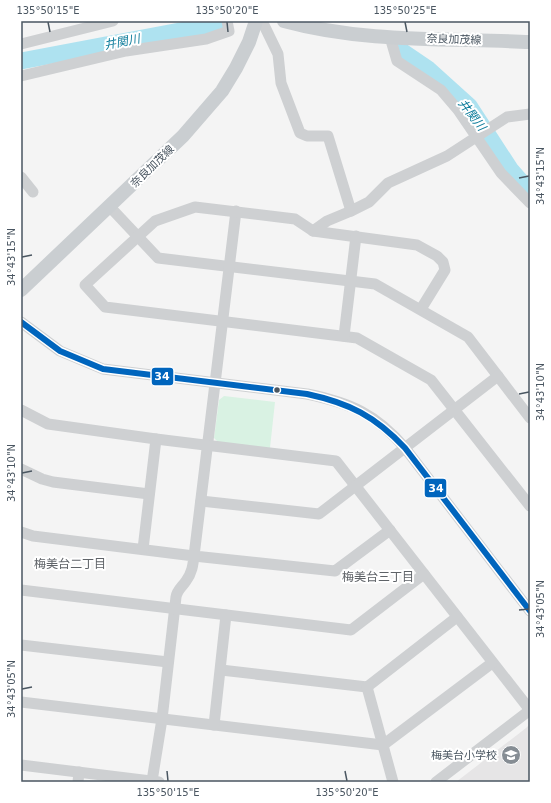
<svg xmlns="http://www.w3.org/2000/svg" width="551" height="803" font-family="'DejaVu Sans','Noto Sans JP',sans-serif">
	<style>
		.education { fill: #e6e5e6 }
		.green { fill: #d9f2e3 }
		.lines { fill: none; stroke-linecap: round; stroke-linejoin: round }
		.river { stroke: #aee2f0; stroke-width: 17 }
		.minor { stroke: #ced0d2; stroke-width: 11 }
		.major { stroke: #caced1; stroke-width: 14 }
		.bus-1-casing { stroke: #fff; stroke-width: 9 }
		.bus-1 { stroke: #0065bd; stroke-width: 6 }
		.ticks { fill: none; stroke: #4a5661; stroke-width: 1.5 }
		.bus-dot { fill: #4a5661; stroke: #fff; stroke-width: 1.5 }
		.labels { text-anchor: middle; stroke-width: 4; stroke-linejoin: round; paint-order: stroke }
		.street-label { font-size: 11px; fill: #4a5661; stroke: #fff }
		.poi-label { font-size: 11px; fill: #4a5661; stroke: #fff; text-anchor: end }
		.water-label { font-size: 12px; font-style: italic; fill: #0c7c9b; stroke: #fff }
		.neighbourhood-label { font-size: 12px; fill: #5f6368; stroke: #fff }
		.line-badge { stroke: #fff; stroke-width: 1.5 }
		.badge-label { font-size: 11px; text-anchor: middle; font-weight: bold; fill: #fff }
		.neatline { fill: none; stroke: #4a5661; stroke-width: 1.5 }
		.ticks-label { font-size: 10px; text-anchor: middle; fill: #4a5661 }
	</style>
	<rect width="100%" height="100%" fill="#f4f4f4"/>
	<polygon class="education" points="530,724 530,782 456,782 526,728"/>
	<polygon class="green" points="224,396 275,402 270,448 218,442 214,438 219,400"/>
	<g class="lines">
		<g class="river">
			<polyline points="400,50 428,69 469,106 510,169 530,192"/>
			<polyline points="21,61 222,23"/>
		</g>
		<g class="minor">
			<polyline points="262,21 278,54 281,83 300,133 307,136 328,136 351,211 369,202 388,183 447,156 507,117 530,114"/>
			<polyline points="390,37 397,61 441,90 458,110 501,173 530,203"/>
			<polyline points="21,44 113,21"/>
			<polyline points="21,76 126,51 206,39 229,31 227,21"/>
			<polyline points="21,177 33,192"/>
			<polyline points="110,207 158,258 375,284 468,337 530,418"/>
			<polyline points="236,211 194,556 335,571 390,530"/>
			<polyline points="313,231 327,221 351,211"/>
			<polyline points="421,309 445,270 443,262 437,256 417,245 313,231 295,219 195,207 155,221 85,285 105,307 357,338 431,380 530,506"/>
			<path d="M21,322L60,351L103,369L307,394C351,403 376,414 405,448L530,611"/>
			<polyline points="344,336 356,236"/>
			<polyline points="21,410 48,424 156,439 336,461 530,710"/>
			<polyline points="21,469 42,479 53,482 149,494"/>
			<polyline points="201,501 319,514 498,376"/>
			<path d="M21,532L33,536L194,556C193,565 192,573 186,581C182,587 177,590 176,597L162,719L152,781"/>
			<polyline points="143,549 156,439"/>
			<polyline points="21,590 351,630 424,574"/>
			<polyline points="21,645 168,662"/>
			<polyline points="221,670 367,687 457,617"/>
			<polyline points="367,687 393,782"/>
			<polyline points="21,702 383,745 492,663"/>
			<polyline points="214,725 226,615"/>
			<polyline points="21,765 159,782"/>
			<polyline points="78,782 79,772"/>
			<polyline points="436,782 530,710"/>
		</g>
		<g class="major">
			<path d="M284,21C364,43 448,38 530,42"/>
			<polyline points="21,290 183,136 222,91 236,68 249,42 256,21"/>
		</g>
		<defs>
			<path id="bus-1" d="M21,322L60,351L103,369L307,394C349,403 375,416 405,448L530,611"/>
		</defs>
		<use href="#bus-1" class="bus-1-casing"/>
		<use href="#bus-1" class="bus-1"/>
	</g>
	<path class="ticks" d="M48,22L50,32M227,22L228,32M405,22L407,32M519,178L529,176M22,257L32,255M519,394L529,392M22,473L32,471M519,610L529,609M22,689L32,687M167,771L168,781M345,771L347,781"/>
	<defs>
		<symbol id="school-disc" viewBox="-11 -11 22 22"><circle r="9.5" fill="#868d94" stroke="#fff"/><path d="M0-5L7-2L0 1L-7-2ZM-4 1L0 2.5L4 1V4Q0 6-4 4Z" fill="#fff"/></symbol>
	</defs>
	<g fill-rule="evenodd">
		<use href="#school-disc" x="500" y="744" width="22" height="22"/>
	</g>
	<circle class="bus-dot" cx="277" cy="390" r="3.5"/>
	<g class="labels">
		<g class="street-label">
			<text transform="translate(454 39) rotate(2)" y="4">奈良加茂線</text>
			<text transform="translate(152 166) rotate(-44)" y="4">奈良加茂線</text>
		</g>
		<g class="poi-label">
			<text x="497" y="759">梅美台小学校</text>
		</g>
		<g class="water-label">
			<text transform="translate(122 42) rotate(-11)" y="4">井関川</text>
			<text transform="translate(472 115) rotate(52)" y="4">井関川</text>
		</g>
		<g class="neighbourhood-label">
			<text x="70" y="568">梅美台二丁目</text>
			<text x="378" y="581">梅美台三丁目</text>
		</g>
	</g>
	<g class="line-badge">
		<rect x="151" y="367" width="23" height="19" rx="4" fill="#0065bd"/>
		<rect x="424" y="478" width="23" height="20" rx="4" fill="#0065bd"/>
	</g>
	<g class="badge-label">
		<text x="162" y="380">34</text>
		<text x="436" y="492">34</text>
	</g>
	<rect width="551" height="803" fill="none" stroke="#ffffff" stroke-width="44"/>
	<rect x="22" y="22" width="507" height="759" class="neatline"/>
	<g class="ticks-label">
		<text x="48" y="14">135°50'15"E</text>
		<text x="227" y="14">135°50'20"E</text>
		<text x="405" y="14">135°50'25"E</text>
		<text transform="translate(540 176) rotate(-90)" y="4">34°43'15"N</text>
		<text transform="translate(11 257) rotate(-90)" y="4">34°43'15"N</text>
		<text transform="translate(540 392) rotate(-90)" y="4">34°43'10"N</text>
		<text transform="translate(11 473) rotate(-90)" y="4">34°43'10"N</text>
		<text transform="translate(540 609) rotate(-90)" y="4">34°43'05"N</text>
		<text transform="translate(11 689) rotate(-90)" y="4">34°43'05"N</text>
		<text x="168" y="796">135°50'15"E</text>
		<text x="347" y="796">135°50'20"E</text>
	</g>
</svg>
